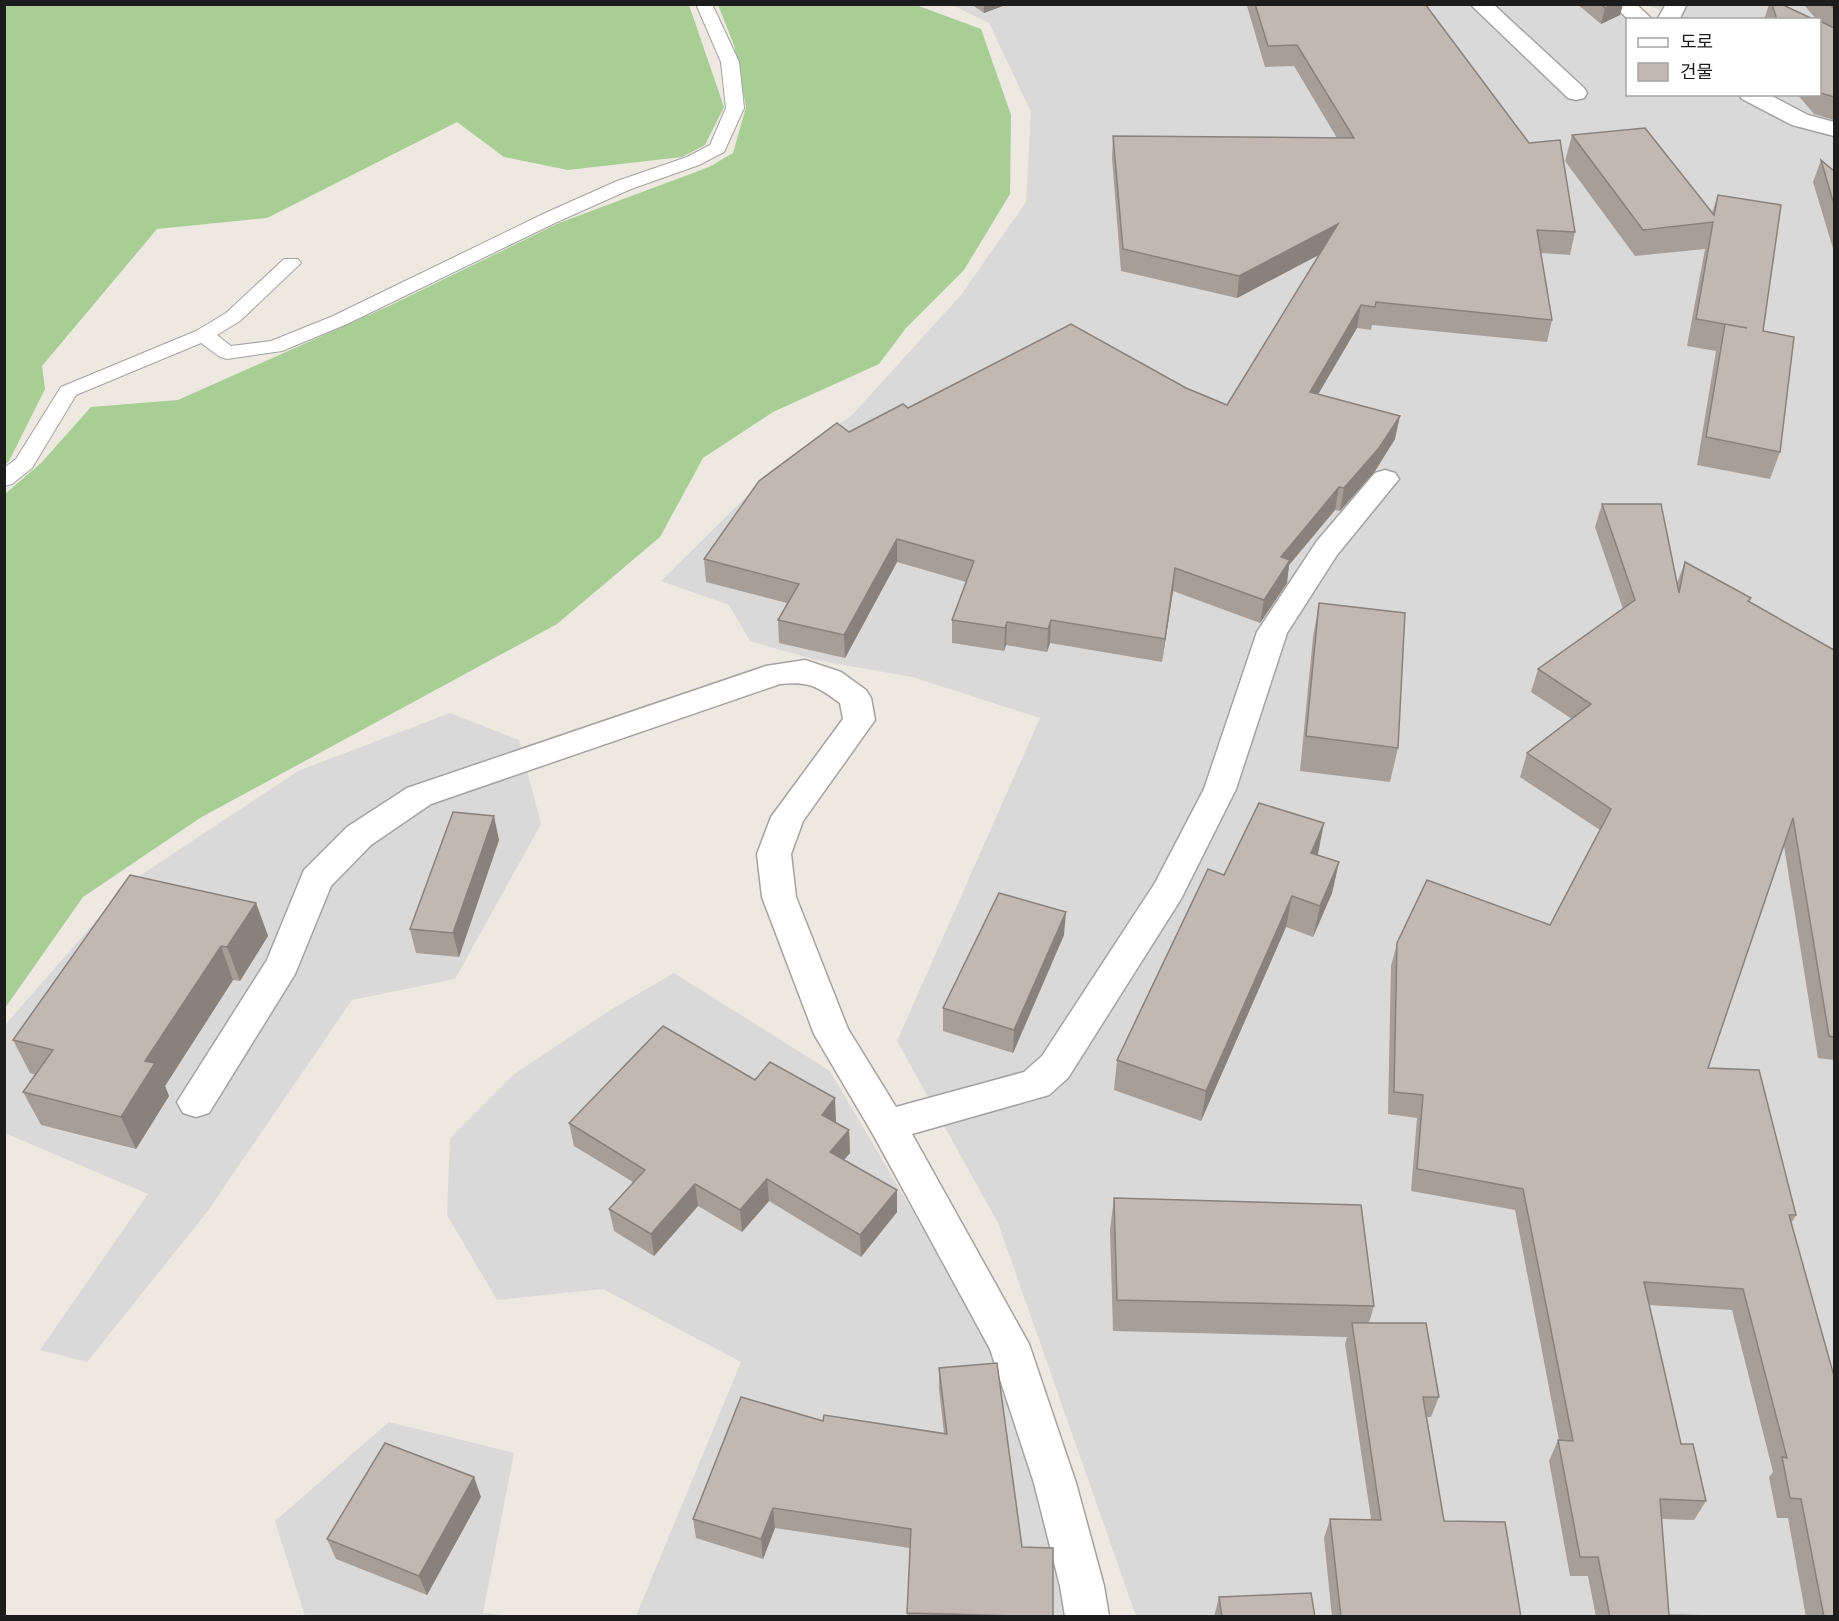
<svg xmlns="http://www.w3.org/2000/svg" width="1839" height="1621" font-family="'Exo 2','Noto Sans KR',sans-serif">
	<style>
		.residential { fill: #dad9d9 }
		.forest { fill: #a8cd95 }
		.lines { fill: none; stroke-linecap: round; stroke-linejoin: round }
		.service-casing { stroke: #a3a3a3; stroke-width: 2 }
		.minor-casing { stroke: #a3a3a3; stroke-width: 3 }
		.service { fill: #fff; fill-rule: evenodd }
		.minor { fill: #fff; fill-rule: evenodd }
		.wall { fill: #a79e98 }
		.shaded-wall { fill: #88817c }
		.building { fill: #c2b8b1; stroke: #88817c; stroke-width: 1.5 }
	</style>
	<rect width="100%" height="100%" fill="#ede9e1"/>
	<g class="residential">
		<polygon points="952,5 1611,5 1633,19 1628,20 1628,94 1741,95 1800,126 1834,136 1834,1616 1136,1616 998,1223 897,1041 1040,718 912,677 816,660 750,641 729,605 661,581 776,467 852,415 961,295 1026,202 1031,112 989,23"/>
		<polygon points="1648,5 1834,5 1834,123 1814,117 1775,95 1820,94 1820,20 1680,19"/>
		<polygon points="450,713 519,740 541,824 455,979 352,1000 207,1212 87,1362 40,1350 148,1194 5,1133 5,1025 129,883 298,771"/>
		<polygon points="674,973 830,1071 1003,1365 1068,1580 1073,1616 636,1616 741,1362 603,1289 497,1300 447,1215 450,1138 513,1075 612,1009"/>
		<polygon points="389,1422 514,1453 483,1613 514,1616 305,1616 275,1521"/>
	</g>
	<g class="forest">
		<polygon points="5,4 689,5 724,107 705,145 682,157 568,170 504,157 457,122 267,218 157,229 42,366 45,389 9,461 5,465"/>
		<polygon points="718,5 916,5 981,29 1011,115 1010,194 964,270 906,328 879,364 773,412 703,458 660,537 557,624 200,818 83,897 5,1008 5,494 41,463 91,407 178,400 389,306 559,223 709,167 733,153 746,107 734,45"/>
	</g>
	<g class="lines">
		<defs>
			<polygon id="service" points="696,4 712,4 739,62 744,108 724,152 699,165 631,189 557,222 347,324 282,351 227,359 220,357 201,343 76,395 32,468 12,484 4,486 4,468 16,459 61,387 196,331 226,313 284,259 298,259 301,263 240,321 217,335 231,346 271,341 333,316 543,214 617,181 687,157 710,145 726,108 721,62"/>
			<g id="minor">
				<polygon points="1470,4 1493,4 1584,88 1587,93 1584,98 1576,100 1568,98"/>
				<polygon points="1612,4 1636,4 1653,20 1629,20"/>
				<polygon points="1666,4 1687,4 1679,20 1657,20"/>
				<polygon points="1739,94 1768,94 1808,115 1834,122 1834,136 1792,125 1742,99"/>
				<path d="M1385,470L1395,473L1399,479L1337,555L1287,633L1236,789L1181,899L1068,1078L1049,1095L912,1134L1029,1344L1076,1483L1104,1586L1109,1616H1065L1060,1586L1034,1483L990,1349L874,1136L814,1034L762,897L757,854L771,817L843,719L840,703C817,686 809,681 780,684L431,804L371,845L331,886L295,974L209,1113L196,1117L183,1113L177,1102L267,960L304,870L347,827L407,788L766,666L805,660L841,672L866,690L871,698L875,720L803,821L791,854L796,897L848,1029L896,1107L1024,1072L1042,1056L1155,883L1204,789L1257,632L1317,541L1375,473Z"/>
			</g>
		</defs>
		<use href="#service" class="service-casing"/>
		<use href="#minor" class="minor-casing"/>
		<use href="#service" class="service"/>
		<use href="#minor" class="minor"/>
	</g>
	<g class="wall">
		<polygon points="971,4 1008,4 984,13"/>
		<polygon points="1190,4 1425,4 1575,232 1570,255 1541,253 1552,320 1547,342 1372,325 1371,330 1357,328 1318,394 1395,439 1375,471 1340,511 1335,510 1289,565 1287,583 1260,623 1173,591 1162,662 1050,643 1047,652 1006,645 1004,651 952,643 952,620 966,582 897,562 845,658 779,643 778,620 787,603 706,582 704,559 849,432 908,408 1186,388 1227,405 1320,254 1237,298 1121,271 1112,158 1113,136 1337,138 1294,66 1265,67 1247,6"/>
		<polygon points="1577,4 1623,4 1620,15 1601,24"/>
		<polygon points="1769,4 1772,4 1777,20 1764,20"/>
		<polygon points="1803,4 1834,4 1834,120 1814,114 1797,94 1820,94 1820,20 1817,20"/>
		<polygon points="1572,135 1712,213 1718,195 1763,331 1780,452 1770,479 1697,465 1716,351 1687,346 1705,249 1635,256 1565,161"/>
		<polygon points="1821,160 1834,171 1834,252 1813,182"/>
		<polygon points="1602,504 1677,583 1685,562 1751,598 1749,602 1834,650 1834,1060 1818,1058 1784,846 1708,1068 1796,1215 1791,1224 1834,1617 1806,1617 1788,1518 1777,1518 1769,1477 1773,1472 1732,1310 1649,1305 1681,1444 1706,1501 1694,1520 1662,1519 1669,1615 1756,1617 1596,1617 1588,1576 1570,1576 1549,1461 1558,1440 1559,1440 1515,1210 1411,1191 1417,1118 1388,1114 1391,966 1397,943 1550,925 1600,830 1520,777 1527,753 1572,719 1531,692 1538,669 1623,609 1595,527"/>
		<polygon points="1319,603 1398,748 1390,782 1300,771 1313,637"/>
		<polygon points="499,840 459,957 416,953 410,929"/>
		<polygon points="1317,855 1339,862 1332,893 1313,937 1286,927 1201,1121 1114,1090 1117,1060"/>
		<polygon points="256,903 268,936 240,981 233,980 165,1086 169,1096 136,1149 41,1125 23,1092 36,1075 30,1073 13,1040"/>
		<polygon points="1064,935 1013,1053 943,1031 943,1008"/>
		<polygon points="755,1080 836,1121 835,1122 849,1130 850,1153 844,1160 897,1190 897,1212 861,1257 769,1201 742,1232 698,1206 654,1256 614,1231 609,1209 633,1182 574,1146 569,1123"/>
		<polygon points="1114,1198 1374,1306 1369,1323 1439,1397 1431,1417 1427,1417 1444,1521 1521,1617 1332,1617 1324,1538 1330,1519 1371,1519 1345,1344 1347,1337 1113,1331 1110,1230"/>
		<polygon points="939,1368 1022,1547 1053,1617 907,1617 910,1548 775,1528 763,1559 696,1538 693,1519 823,1421 944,1433 939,1389"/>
		<polygon points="481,1497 427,1595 336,1559 327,1539"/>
		<polygon points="1219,1597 1315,1617 1214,1617"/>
	</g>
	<g class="shaded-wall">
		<polygon points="984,4 1008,4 984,13"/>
		<polygon points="1612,4 1623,4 1620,15 1601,24 1605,8"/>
		<polygon points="1338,224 1334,247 1237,298 1239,276"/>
		<polygon points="1361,305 1357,328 1306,415 1310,392"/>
		<polygon points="1400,416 1395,439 1375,471 1340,511 1344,488"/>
		<polygon points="1339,487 1335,510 1289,565 1287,583 1260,623 1264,600 1281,557"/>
		<polygon points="897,539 897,562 845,658 844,635"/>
		<polygon points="1175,568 1173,591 1162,662 1165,639"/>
		<polygon points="1051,620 1050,643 1047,652 1048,629"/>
		<polygon points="1007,622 1006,645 1004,651 1005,628"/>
		<polygon points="494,816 499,840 459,957 453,933"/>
		<polygon points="1324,823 1318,854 1305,884 1311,853"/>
		<polygon points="1339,862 1332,893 1313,937 1320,906"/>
		<polygon points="1292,896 1286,927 1201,1121 1206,1091"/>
		<polygon points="256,903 268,936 240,981 227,947"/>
		<polygon points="1066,912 1064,935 1013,1053 1014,1030"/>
		<polygon points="221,946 233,980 165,1086 169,1096 136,1149 121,1117 145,1061"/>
		<polygon points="835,1098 836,1121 823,1137 822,1115"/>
		<polygon points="849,1130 850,1153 831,1174 830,1152"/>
		<polygon points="767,1179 769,1201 742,1232 740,1210"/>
		<polygon points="695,1184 698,1206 654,1256 651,1234"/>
		<polygon points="897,1190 897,1212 861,1257 860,1235"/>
		<polygon points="474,1477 481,1497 427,1595 419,1576"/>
		<polygon points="773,1508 775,1528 763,1559 761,1539"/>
	</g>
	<g class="building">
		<polygon points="1255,4 1425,4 1529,143 1560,140 1575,232 1537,230 1552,320 1376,302 1375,307 1361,305 1310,392 1400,416 1379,448 1344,488 1339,487 1281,557 1290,560 1264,600 1175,568 1165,639 1051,620 1048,629 1007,622 1005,628 952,620 974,561 897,539 844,635 778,620 799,584 704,559 759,481 837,423 849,432 903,404 908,408 1071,324 1186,388 1227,405 1338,224 1239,276 1123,249 1113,136 1354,138 1297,45 1268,46"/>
		<polygon points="1601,4 1612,4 1605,8"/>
		<polygon points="1772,4 1781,4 1815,20 1777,20"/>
		<polygon points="1830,4 1834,4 1834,9"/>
		<polygon points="1820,21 1834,28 1834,97 1821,93 1820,91"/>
		<polygon points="1645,128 1714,215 1718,195 1781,205 1763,331 1794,337 1780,452 1706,437 1725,324 1747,328 1696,319 1713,222 1643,230 1572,135"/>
		<polygon points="1821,160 1834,171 1834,205"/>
		<polygon points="1602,504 1661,504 1679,593 1685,562 1751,598 1748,601 1834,650 1834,1037 1829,1036 1793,818 1708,1068 1759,1070 1796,1215 1789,1215 1834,1376 1834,1617 1824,1617 1801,1499 1790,1498 1782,1457 1787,1458 1743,1289 1644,1282 1681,1444 1693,1444 1706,1501 1660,1499 1669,1615 1756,1617 1610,1617 1598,1557 1580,1557 1558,1440 1573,1441 1523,1189 1417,1169 1423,1095 1394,1092 1397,943 1427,880 1550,925 1611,809 1527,753 1591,704 1538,669 1635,600"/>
		<polygon points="1319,603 1405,613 1398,748 1306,736"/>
		<polygon points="1259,803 1324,823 1311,853 1339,862 1320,906 1292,896 1206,1091 1117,1060 1208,869 1224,875"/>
		<polygon points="453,812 494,816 453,933 410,929"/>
		<polygon points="130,875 256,903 227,947 221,946 145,1061 155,1063 121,1117 23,1092 53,1050 13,1040"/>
		<polygon points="999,893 1066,912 1014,1030 943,1008"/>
		<polygon points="663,1026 755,1080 770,1062 835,1098 822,1115 849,1130 830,1152 897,1190 860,1235 767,1179 740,1210 695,1184 651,1234 609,1209 645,1170 569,1123"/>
		<polygon points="1114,1198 1361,1205 1374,1306 1117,1300"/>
		<polygon points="1352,1323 1426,1323 1439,1397 1423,1397 1444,1521 1505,1522 1521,1617 1341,1617 1330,1519 1381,1520"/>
		<polygon points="997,1363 1022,1547 1053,1548 1053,1617 907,1613 911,1529 773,1508 761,1539 693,1519 741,1397 823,1421 824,1415 947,1434 939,1368"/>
		<polygon points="385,1443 474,1477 419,1576 327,1539"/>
		<polygon points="1311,1593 1315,1617 1222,1617 1219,1597"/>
	</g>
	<rect width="1839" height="1621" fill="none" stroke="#1c1c1c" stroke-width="12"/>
	<rect x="1626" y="18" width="195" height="78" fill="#ffffff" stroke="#a4a4a4" stroke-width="1.5"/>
	<rect x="1638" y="38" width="30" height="9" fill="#ffffff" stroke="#a4a4a4" stroke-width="1.5"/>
	<text x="1680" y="48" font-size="18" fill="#1c1c1c">도로</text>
	<rect x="1638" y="63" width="30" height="18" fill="#c2b8b1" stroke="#a4a4a4" stroke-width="1.5"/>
	<text x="1680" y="78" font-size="18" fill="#1c1c1c">건물</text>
</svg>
